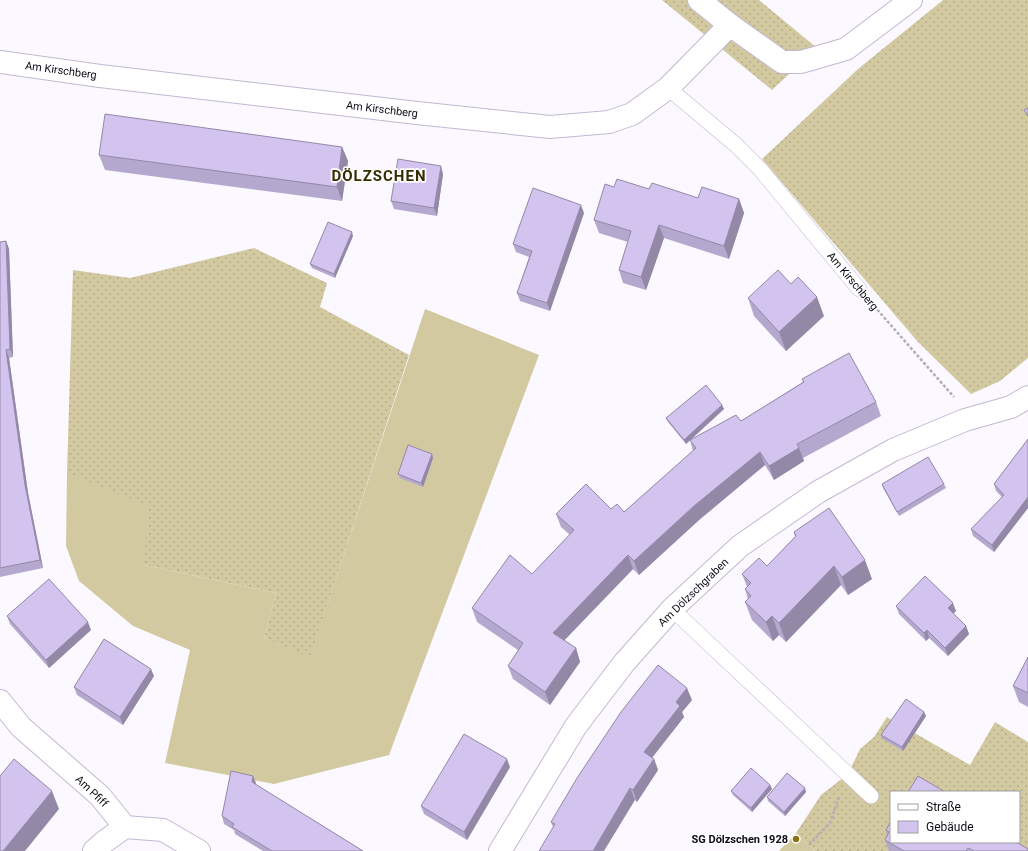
<svg xmlns="http://www.w3.org/2000/svg" width="1028" height="851" font-family="Roboto,sans-serif">
	<style>
		.grass { fill: url(#grass-dots); fill-rule: evenodd }
		.garden { fill: #d3c9a1 }
		.lines { fill: none; stroke-linecap: round; stroke-linejoin: round }
		.service-casing { stroke: #c2b8d3; stroke-width: 16 }
		.minor-casing { stroke: #c2b8d3; stroke-width: 24 }
		.tertiary-casing { stroke: #c2b8d3; stroke-width: 24 }
		.path { stroke: #b1afb5; stroke-width: 2.5; stroke-dasharray: 3 2; stroke-linecap: butt }
		.service { stroke: #fff; stroke-width: 15 }
		.minor { stroke: #fff; stroke-width: 22 }
		.tertiary { stroke: #fff; stroke-width: 22 }
		.wall { fill: #b5a8ce }
		.shaded-wall { fill: #9488a7 }
		.building { fill: #d3c3ef; stroke: #9488a7 }
		.poi-dot { fill: #887315; stroke: #fff; stroke-width: 1.5 }
		.labels { text-anchor: middle; stroke-width: 3.5; stroke-linejoin: round; paint-order: stroke }
		.street-label { font-size: 11px; fill: #100c15; stroke: #fff }
		.poi-label { font-size: 11px; font-weight: bold; fill: #100c15; stroke: #fff; text-anchor: end }
		.district-label { font-size: 15px; font-weight: bold; letter-spacing: 1px; fill: #362c01; stroke: #fff }
	</style>
	<defs>
		<pattern id="grass-dots" width="8" height="8" patternUnits="userSpaceOnUse"><rect width="8" height="8" fill="#d3c9a1"/><path d="M2 2h.1M6 6h.1" fill="none" stroke="#b4ab8a" stroke-width="1.8" stroke-linecap="round"/></pattern>
	</defs>
	<rect width="100%" height="100%" fill="#fbf9ff"/>
	<g class="grass">
		<polygon points="662,0 759,0 817,48 772,90"/>
		<polygon points="943,0 1028,0 1028,358 1000,381 971,394 918,342 762,159 858,69"/>
		<polygon points="254,248 327,283 320,307 409,355 310,658 264,638 276,593 144,565 67,473 73,270 130,278"/>
		<path d="M887,717L970,765L995,722L1028,742V851H815L796,833L821,795L848,774L860,749L874,737ZM891,792H1019V842H891Z"/>
	</g>
	<g class="garden">
		<polygon points="425,309 539,355 389,755 274,784 165,763 190,650 133,626 79,581 66,546 67,473 149,506 144,565 276,593 264,638 310,657"/>
		<polygon points="796,833 815,851 779,851"/>
	</g>
	<g class="lines">
		<defs>
			<g id="service">
				<polyline points="668,88 736,145 760,169 859,289"/>
				<polyline points="672,609 871,796"/>
			</g>
			<g id="minor">
				<polyline points="0,62 100,76 417,113 550,127 609,122 632,114 668,88 730,25"/>
				<polyline points="0,701 21,727 100,796 125,827 163,830 199,851"/>
				<polyline points="94,851 104,842 125,827"/>
				<polyline points="500,851 576,726 624,663 672,609 740,546 818,492 893,450 965,420 1011,407 1028,397"/>
			</g>
			<polyline id="tertiary" points="699,0 730,25 782,62 801,62 846,49 911,0"/>
		</defs>
		<use href="#service" class="service-casing"/>
		<use href="#minor" class="minor-casing"/>
		<use href="#tertiary" class="tertiary-casing"/>
		<g class="path">
			<polyline points="874,306 954,397"/>
			<polyline points="809,845 830,823 839,797"/>
		</g>
		<use href="#service" class="service"/>
		<use href="#minor" class="minor"/>
		<use href="#tertiary" class="tertiary"/>
	</g>
	<g class="wall">
		<polygon points="342,147 348,161 342,201 105,170 99,155"/>
		<polygon points="443,174 437,216 394,209 391,201"/>
		<polygon points="614,187 698,198 739,199 744,213 729,259 664,238 646,290 623,283 619,270 628,242 599,233 594,220"/>
		<polygon points="584,213 550,311 520,301 517,293 529,257 516,252 513,244"/>
		<polygon points="353,236 335,278 312,268 310,264"/>
		<polygon points="6,241 9,249 13,357 9,358 28,493 43,568 0,577 0,242"/>
		<polygon points="791,284 824,316 786,351 754,316 748,298"/>
		<polygon points="802,379 876,402 881,416 803,458 804,461 774,480 765,465 699,520 639,575 633,569 564,640 576,648 580,662 550,705 513,679 508,666 518,650 477,622 472,608 532,574 570,535 561,527 556,514 611,509 624,512 693,451 690,440 741,421 803,382"/>
		<polygon points="722,405 724,409 686,444 668,422 666,418"/>
		<polygon points="1028,439 1028,508 994,552 973,536 971,529 1002,497 996,491 994,484"/>
		<polygon points="432,454 433,458 423,487 400,478 398,474"/>
		<polygon points="882,484 944,484 946,488 899,516 883,488"/>
		<polygon points="794,532 872,579 848,595 841,585 786,642 779,635 773,641 752,620 745,602 748,599 745,589 747,587 742,574 767,566 795,537"/>
		<polygon points="896,606 956,611 953,614 966,626 969,634 948,656 929,638 926,641 899,614"/>
		<polygon points="7,616 91,630 49,668 10,624"/>
		<polygon points="1028,657 1028,707 1019,702 1013,686"/>
		<polygon points="154,676 123,725 77,695 74,687"/>
		<polygon points="692,700 682,712 684,717 652,757 654,759 658,770 637,802 635,800 553,827 551,822"/>
		<polygon points="924,712 926,716 903,751 883,739 881,735"/>
		<polygon points="510,767 467,840 424,814 421,806"/>
		<polygon points="253,776 255,784 363,851 263,851 235,834 234,830 224,824 222,816"/>
		<polygon points="770,785 772,789 752,812 733,795 731,791"/>
		<polygon points="806,792 785,816 768,801 767,797"/>
		<polygon points="886,830 1028,851 889,851 885,840 887,835"/>
	</g>
	<g class="shaded-wall">
		<polygon points="342,147 348,161 342,201 337,187"/>
		<polygon points="441,166 443,174 437,216 434,208"/>
		<polygon points="739,199 744,213 729,259 724,246"/>
		<polygon points="581,205 584,213 550,311 547,303"/>
		<polygon points="659,225 664,238 646,290 641,277"/>
		<polygon points="352,232 353,236 335,278 334,274"/>
		<polygon points="6,241 9,249 13,357 10,349"/>
		<polygon points="817,297 824,316 786,351 779,332"/>
		<polygon points="6,350 9,358 28,493 43,568 40,560 25,485"/>
		<polygon points="722,405 724,409 686,444 684,440"/>
		<polygon points="799,448 804,461 774,480 769,466"/>
		<polygon points="760,452 765,465 699,520 639,575 634,561 694,506"/>
		<polygon points="432,454 433,458 423,487 421,483"/>
		<polygon points="1028,497 1028,508 994,552 992,545"/>
		<polygon points="628,555 633,569 558,647 553,633"/>
		<polygon points="865,560 872,579 848,595 842,577"/>
		<polygon points="834,566 841,585 786,642 779,623"/>
		<polygon points="953,603 956,611 951,616 948,608"/>
		<polygon points="772,616 779,635 773,641 766,622"/>
		<polygon points="88,622 91,630 49,668 46,660"/>
		<polygon points="966,626 969,634 948,656 945,648"/>
		<polygon points="927,630 929,638 926,641 924,633"/>
		<polygon points="576,648 580,662 550,705 545,692"/>
		<polygon points="151,669 154,676 123,725 120,717"/>
		<polygon points="687,688 692,700 682,712 684,717 648,763 644,752 676,702"/>
		<polygon points="924,712 926,716 903,751 902,747"/>
		<polygon points="507,759 510,767 467,840 464,832"/>
		<polygon points="654,759 658,770 637,802 633,790"/>
		<polygon points="253,776 256,783 254,789 252,782"/>
		<polygon points="770,785 772,789 752,812 751,808"/>
		<polygon points="630,788 635,800 604,851 593,851"/>
		<polygon points="805,788 806,792 785,816 784,812"/>
		<polygon points="52,791 59,809 25,851 3,851"/>
	</g>
	<g class="building">
		<polygon points="1028,108 1028,116 1024,110"/>
		<polygon points="105,114 342,147 337,187 99,155"/>
		<polygon points="398,159 441,166 434,208 391,201"/>
		<polygon points="617,179 649,189 652,183 698,198 702,187 739,199 724,246 659,225 641,277 619,270 631,231 594,220 605,184 614,187"/>
		<polygon points="533,188 581,205 547,303 517,293 532,251 513,244"/>
		<polygon points="328,222 352,232 334,274 310,264"/>
		<polygon points="6,241 10,349 6,350 25,485 40,560 0,568 0,242"/>
		<polygon points="778,270 791,284 798,277 817,297 779,332 748,298"/>
		<polygon points="849,353 876,402 797,444 799,448 769,466 760,452 694,506 634,561 628,555 553,633 576,648 545,692 508,666 523,643 472,608 510,555 532,574 574,530 556,514 586,484 611,509 617,504 624,512 696,448 690,440 736,415 741,421 804,382 802,379"/>
		<polygon points="706,385 722,405 684,440 666,418"/>
		<polygon points="1028,439 1028,497 992,545 971,529 1004,495 994,484"/>
		<polygon points="408,445 432,454 421,483 398,474"/>
		<polygon points="928,457 944,484 897,512 882,484"/>
		<polygon points="829,508 865,560 842,577 834,566 779,623 772,616 766,622 745,602 751,596 745,589 751,583 742,574 759,558 767,566 796,536 794,532"/>
		<polygon points="925,576 953,603 948,608 966,626 945,648 927,630 924,633 896,606"/>
		<polygon points="49,579 88,622 46,660 7,616"/>
		<polygon points="104,639 151,669 120,717 74,687"/>
		<polygon points="1028,657 1028,693 1013,686"/>
		<polygon points="658,665 687,688 676,702 680,706 644,752 654,759 633,790 630,788 593,851 539,851 555,824 551,822 577,778 621,712"/>
		<polygon points="906,699 924,712 902,747 881,735"/>
		<polygon points="464,734 507,759 464,832 421,806"/>
		<polygon points="14,759 52,791 3,851 0,851 0,776"/>
		<polygon points="751,768 770,785 751,808 731,791"/>
		<polygon points="231,771 253,776 252,782 363,851 272,851 232,827 234,824 222,816"/>
		<polygon points="787,773 805,788 784,812 767,797"/>
		<polygon points="918,776 945,792 908,792"/>
		<polygon points="891,821 891,842 1016,842 1028,849 1028,851 974,851 968,848 966,851 904,851 885,840 889,832 886,830"/>
	</g>
	<circle class="poi-dot" cx="796" cy="839" r="4"/>
	<g class="labels">
		<g class="street-label">
			<text transform="translate(61 70) rotate(8)" y="4">Am Kirschberg</text>
			<text transform="translate(382 109) rotate(7)" y="4">Am Kirschberg</text>
			<text transform="translate(853 281) rotate(50)" y="4">Am Kirschberg</text>
			<text transform="translate(693 592) rotate(-44)" y="4">Am Dölzschgraben</text>
			<text transform="translate(92 791) rotate(44)" y="4">Am Pfiff</text>
		</g>
		<g class="poi-label">
			<text x="788" y="843">SG Dölzschen 1928</text>
		</g>
		<g class="district-label">
			<text x="379" y="181">DÖLZSCHEN</text>
		</g>
	</g>
	<rect x="890" y="791" width="130" height="52" fill="#ffffff" stroke="#9f9ea1"/>
	<rect x="898" y="804" width="20" height="6" fill="#ffffff" stroke="#9f9ea1"/>
	<text x="926" y="811" font-size="12" fill="#100c15">Straße</text>
	<rect x="898" y="821" width="20" height="12" fill="#d3c3ef" stroke="#9f9ea1"/>
	<text x="926" y="831" font-size="12" fill="#100c15">Gebäude</text>
</svg>
